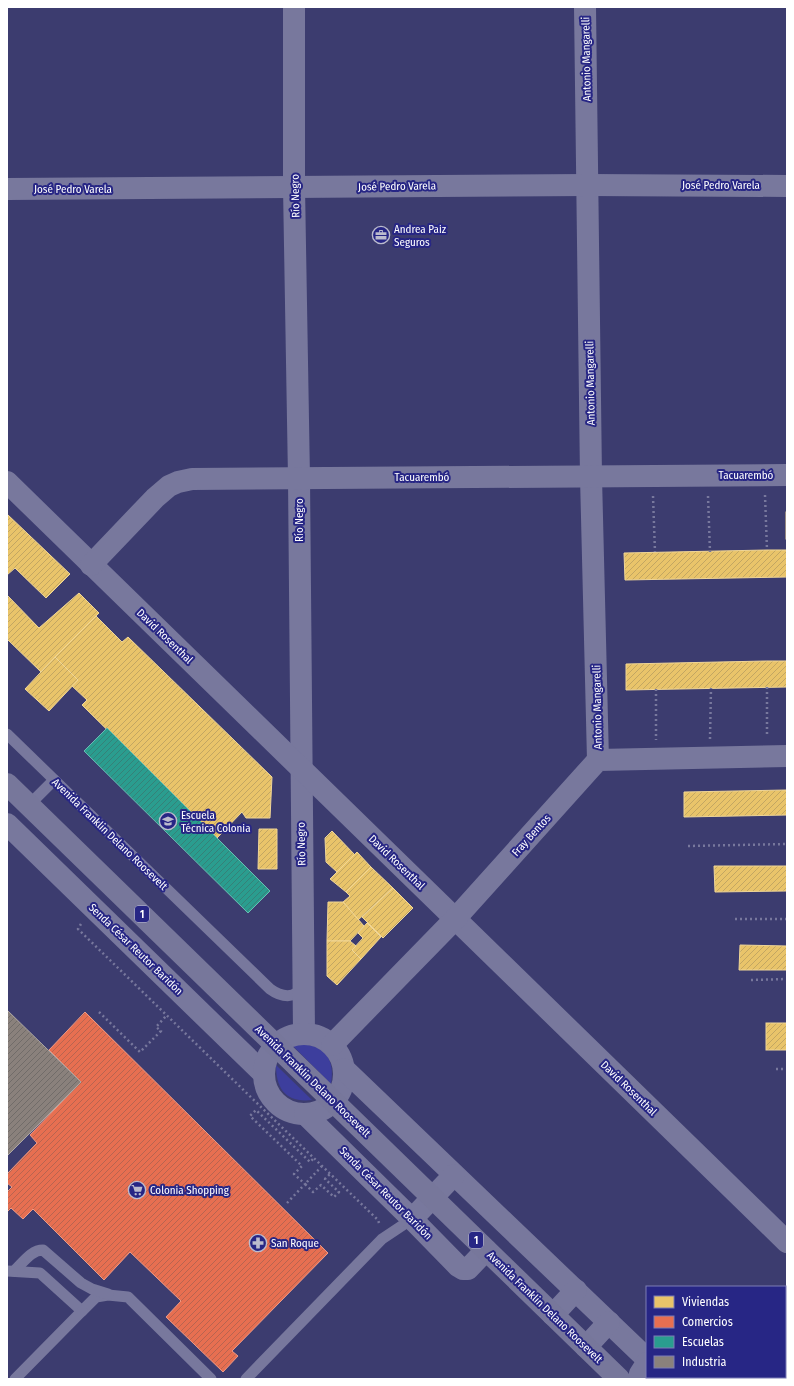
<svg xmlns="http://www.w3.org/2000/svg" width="794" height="1386" font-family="'Fira Sans Condensed',sans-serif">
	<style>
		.grass { fill: #3d3e9d }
		.homes { fill: url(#homes-hatch); stroke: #f0d697 }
		.shops { fill: url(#shops-hatch); stroke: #ee9a85 }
		.schools { fill: url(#schools-hatch); stroke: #6abab1 }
		.industry { fill: url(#industry-hatch); stroke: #ada7a3 }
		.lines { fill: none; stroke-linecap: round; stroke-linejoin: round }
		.path { stroke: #78789d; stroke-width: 2.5; stroke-dasharray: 2 3; stroke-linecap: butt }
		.service { stroke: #78789d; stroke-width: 11 }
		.minor { stroke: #78789d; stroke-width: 22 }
		.primary { stroke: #77779b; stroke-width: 22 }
		.labels { text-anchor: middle; stroke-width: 4; stroke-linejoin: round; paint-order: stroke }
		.shield { fill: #272685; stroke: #bebeda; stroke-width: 1 }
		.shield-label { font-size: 10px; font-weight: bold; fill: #fff }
		.street-label { font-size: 11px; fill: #fff; stroke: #272685 }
		.poi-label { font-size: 11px; fill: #fff; stroke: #272685; text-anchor: start }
	</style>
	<defs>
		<pattern id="homes-hatch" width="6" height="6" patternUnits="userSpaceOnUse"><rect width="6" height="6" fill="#e9c46a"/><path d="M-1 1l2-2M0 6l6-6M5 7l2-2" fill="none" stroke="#c2a662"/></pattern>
		<pattern id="shops-hatch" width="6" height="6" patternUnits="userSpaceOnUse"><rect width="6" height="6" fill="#e76f51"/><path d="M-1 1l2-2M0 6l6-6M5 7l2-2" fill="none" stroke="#b86450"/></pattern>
		<pattern id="schools-hatch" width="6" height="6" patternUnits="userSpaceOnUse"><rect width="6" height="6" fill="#2a9d8f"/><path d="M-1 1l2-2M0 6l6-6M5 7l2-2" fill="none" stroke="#368178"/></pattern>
		<pattern id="industry-hatch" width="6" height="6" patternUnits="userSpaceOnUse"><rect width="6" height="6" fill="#8a817c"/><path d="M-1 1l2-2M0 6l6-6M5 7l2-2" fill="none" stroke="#716c69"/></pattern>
	</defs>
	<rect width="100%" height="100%" fill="#3c3c6f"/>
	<g class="grass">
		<path d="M299,1044C325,1045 335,1058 331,1084L293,1046Z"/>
		<path d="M276,1065L312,1100C286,1103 276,1089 276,1065Z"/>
	</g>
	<g class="homes">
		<rect x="786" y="512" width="1" height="27"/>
		<polygon points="7,514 70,574 46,598 15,568 7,575"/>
		<polygon points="767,550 787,550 787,577 625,580 624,553"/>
		<polygon points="79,593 99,613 41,672 7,639 7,595 39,628"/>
		<polygon points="96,616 122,642 128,637 272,777 270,818 246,818 242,812 217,838 82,705 87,700 72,686 78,680 55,657"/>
		<polygon points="55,657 78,680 49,711 25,689"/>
		<polygon points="766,661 787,661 787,687 626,690 626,664"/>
		<polygon points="787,790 787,815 684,817 684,792"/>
		<polygon points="259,829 277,829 277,869 258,869"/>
		<polygon points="332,831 355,855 337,872 326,862 325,838"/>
		<polygon points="357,852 371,867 346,892 330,879"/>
		<polygon points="714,866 787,866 787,891 715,892"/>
		<polygon points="371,867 393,888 358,920 343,902 350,896 346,892"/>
		<polygon points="393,888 413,908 383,938 362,917"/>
		<polygon points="328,902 343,902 364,926 350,941 327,941"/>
		<polygon points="367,923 381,937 361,959 352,950 363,938 358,933"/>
		<polygon points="327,941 350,941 356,946 352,950 361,959 337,985 327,976"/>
		<polygon points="740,945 787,946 787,970 739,970"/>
		<rect x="766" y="1023" width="21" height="27"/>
	</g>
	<polygon class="shops" points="85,1012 328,1253 232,1351 238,1356 223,1372 166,1317 181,1301 130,1252 104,1280 33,1209 23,1219 11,1208 7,1212 7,1192 12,1187 7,1183 7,1174 37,1143 30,1135 81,1082 49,1050"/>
	<polygon class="schools" points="107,728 270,891 248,913 84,751"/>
	<polygon class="industry" points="7,1010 81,1082 7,1156"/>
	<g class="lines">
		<g class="path">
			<polyline points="765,495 767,550"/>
			<polyline points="653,496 655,552"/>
			<polyline points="708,496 710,552"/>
			<polyline points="767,687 767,736"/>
			<polyline points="656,689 656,740"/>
			<polyline points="710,739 711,688"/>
			<polyline points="688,846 787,844"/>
			<polyline points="735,919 787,919"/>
			<polyline points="81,924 78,929 262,1108 378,1220 379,1223"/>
			<polyline points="751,980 787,979"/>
			<polyline points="99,1012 140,1052 161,1031 156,1027 167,1015"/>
			<polyline points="776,1069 787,1069"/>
			<polyline points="322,1166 305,1184 313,1192 321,1185 334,1197 339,1192 325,1179 330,1174"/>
			<polyline points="287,1203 305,1184 294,1174 302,1166 250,1116 256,1110 310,1162 314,1158"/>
		</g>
		<g class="service">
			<path d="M7,734L270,989C281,997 295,1000 303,986"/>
			<polyline points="29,805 54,780"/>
			<polyline points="7,1271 40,1273 82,1311 96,1297 108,1295 128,1297 211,1379"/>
			<path d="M14,1271C23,1263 31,1250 43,1250L81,1283L92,1289L108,1294"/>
			<polyline points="15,1379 82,1311"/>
			<polyline points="246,1379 382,1239 412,1219"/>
		</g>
		<g class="minor">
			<polyline points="294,7 294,187 299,478 304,1033"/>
			<polyline points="585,7 591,477 598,760"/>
			<polyline points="7,189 588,185 787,186"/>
			<polyline points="7,482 787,1242"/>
			<polyline points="91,565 155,498 169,486 178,482 192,479 787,475"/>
			<polyline points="7,824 264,1074"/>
			<circle cx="304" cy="1074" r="40"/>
			<polyline points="332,1045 455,919 598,760 787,756"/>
			<polyline points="344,1069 647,1359"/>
			<polyline points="305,1114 412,1219 458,1266 463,1269 468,1269 486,1250"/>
			<polyline points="412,1219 454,1175"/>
			<polyline points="553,1315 576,1290"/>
			<polyline points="586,1347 609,1322"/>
			<polyline points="639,1379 640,1374 647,1363"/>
		</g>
		<polyline class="primary" points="7,784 619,1379"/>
	</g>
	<defs>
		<symbol id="office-ring" viewBox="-11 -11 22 22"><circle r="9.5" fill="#272685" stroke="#bbbbcd" stroke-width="1.5"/><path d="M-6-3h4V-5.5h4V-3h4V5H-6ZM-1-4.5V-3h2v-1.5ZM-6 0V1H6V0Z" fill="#bbbbcd"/></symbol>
		<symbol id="school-ring" viewBox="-11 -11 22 22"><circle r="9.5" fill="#272685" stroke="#bbbbcd" stroke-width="1.5"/><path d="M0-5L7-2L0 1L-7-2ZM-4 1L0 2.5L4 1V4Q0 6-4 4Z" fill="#bbbbcd"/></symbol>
		<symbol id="supermarket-ring" viewBox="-11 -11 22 22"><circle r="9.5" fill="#272685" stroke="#bbbbcd" stroke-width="1.5"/><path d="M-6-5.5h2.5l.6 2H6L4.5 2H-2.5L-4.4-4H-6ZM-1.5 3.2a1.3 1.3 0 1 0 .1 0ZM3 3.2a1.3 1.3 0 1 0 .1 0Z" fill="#bbbbcd"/></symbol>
		<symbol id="pharmacy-ring" viewBox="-11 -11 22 22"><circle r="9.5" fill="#272685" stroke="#bbbbcd" stroke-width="1.5"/><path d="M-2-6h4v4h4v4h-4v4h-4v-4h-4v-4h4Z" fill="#bbbbcd"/></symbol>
	</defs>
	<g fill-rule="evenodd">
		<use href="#office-ring" x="371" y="225" width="20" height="20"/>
		<use href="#school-ring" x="158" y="811" width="20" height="20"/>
		<use href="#supermarket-ring" x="127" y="1180" width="20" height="20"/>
		<use href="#pharmacy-ring" x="248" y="1233" width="20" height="20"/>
	</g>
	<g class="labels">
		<g class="shield">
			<rect x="135" y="906" width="14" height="16" rx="3"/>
			<rect x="469" y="1232" width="14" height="16" rx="3"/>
		</g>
		<g class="shield-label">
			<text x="142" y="918">1</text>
			<text x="476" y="1244">1</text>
		</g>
		<g class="street-label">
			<text transform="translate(586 59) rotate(-91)" y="4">Antonio Mangarelli</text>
			<text x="721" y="189">José Pedro Varela</text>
			<text transform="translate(397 186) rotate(-1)" y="4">José Pedro Varela</text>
			<text x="73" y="193">José Pedro Varela</text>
			<text transform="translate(295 196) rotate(-91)" y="4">Río Negro</text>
			<text transform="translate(590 383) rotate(-91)" y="4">Antonio Mangarelli</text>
			<text x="746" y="479">Tacuarembó</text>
			<text x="422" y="481">Tacuarembó</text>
			<text transform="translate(299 520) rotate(-90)" y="4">Río Negro</text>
			<text transform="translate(165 636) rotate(44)" y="4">David Rosenthal</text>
			<text transform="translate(597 707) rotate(-91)" y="4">Antonio Mangarelli</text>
			<text transform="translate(110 834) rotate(44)" y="4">Avenida Franklin Delano Roosevelt</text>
			<text transform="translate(531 835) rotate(-48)" y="4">Fray Bentos</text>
			<text transform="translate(301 844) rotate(-91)" y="4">Río Negro</text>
			<text transform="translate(397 862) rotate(44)" y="4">David Rosenthal</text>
			<text transform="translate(136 949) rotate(44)" y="4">Senda César Reutor Baridón</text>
			<text transform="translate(313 1081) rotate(44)" y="4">Avenida Franklin Delano Roosevelt</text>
			<text transform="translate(629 1088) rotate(44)" y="4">David Rosenthal</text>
			<text transform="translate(386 1193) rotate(45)" y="4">Senda César Reutor Baridón</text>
			<text transform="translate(545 1307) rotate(44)" y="4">Avenida Franklin Delano Roosevelt</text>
		</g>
		<g class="poi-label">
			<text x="394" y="233">Andrea Paiz<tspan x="394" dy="13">Seguros</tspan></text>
			<text x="181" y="819">Escuela<tspan x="181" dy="13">Técnica Colonia</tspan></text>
			<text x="150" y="1194">Colonia Shopping</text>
			<text x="271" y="1247">San Roque</text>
		</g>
	</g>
	<rect width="794" height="1386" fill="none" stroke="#ffffff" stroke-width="16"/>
	<rect x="646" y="1286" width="140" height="92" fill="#272685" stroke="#7d7db6"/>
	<rect x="654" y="1296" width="20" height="12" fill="#e9c46a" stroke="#7d7db6"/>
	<text x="682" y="1306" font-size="12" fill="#ffffff">Viviendas</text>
	<rect x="654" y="1316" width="20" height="12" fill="#e76f51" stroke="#7d7db6"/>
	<text x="682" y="1326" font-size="12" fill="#ffffff">Comercios</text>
	<rect x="654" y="1336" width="20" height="12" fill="#2a9d8f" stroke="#7d7db6"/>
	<text x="682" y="1346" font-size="12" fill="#ffffff">Escuelas</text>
	<rect x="654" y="1356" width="20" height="12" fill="#8a817c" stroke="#7d7db6"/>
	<text x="682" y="1366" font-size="12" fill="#ffffff">Industria</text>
</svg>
